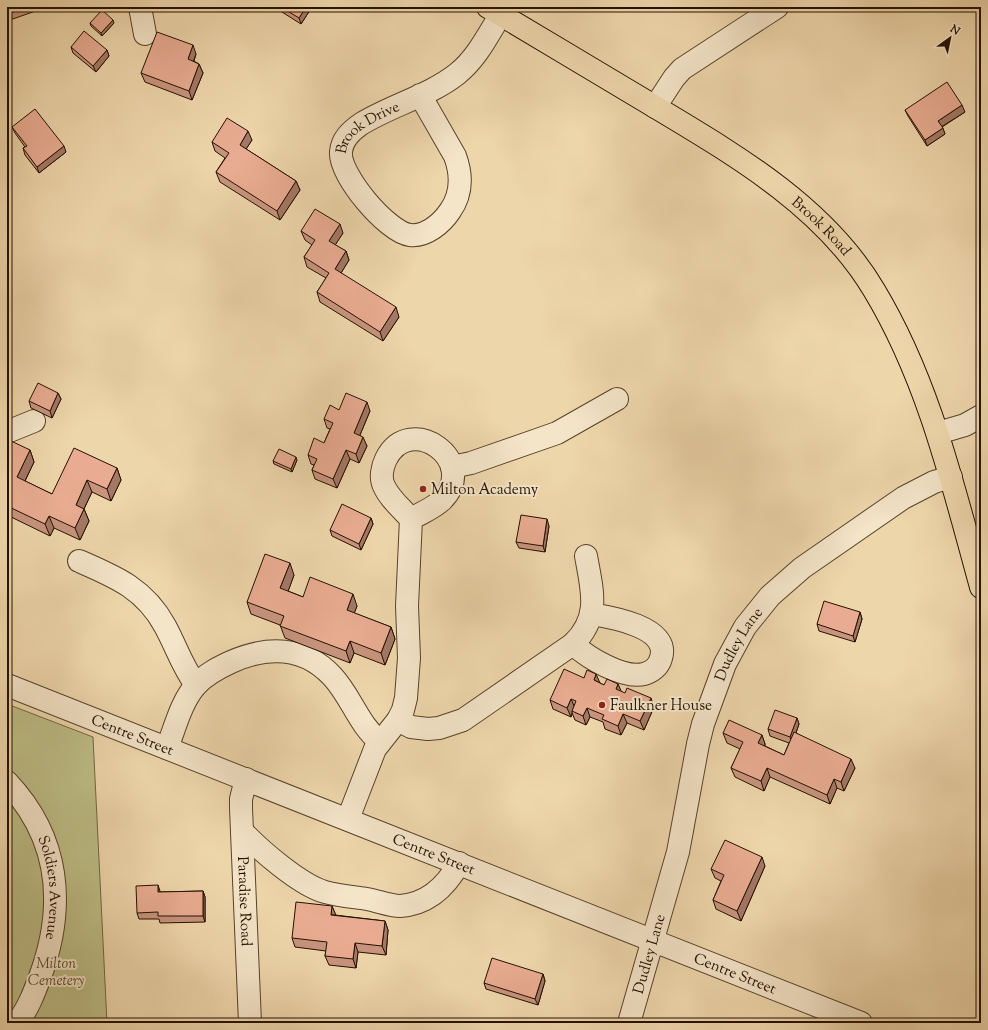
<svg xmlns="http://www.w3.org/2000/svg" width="988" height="1030" font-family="'Sorts Mill Goudy',serif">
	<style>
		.green { fill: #bdbd86; stroke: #716743 }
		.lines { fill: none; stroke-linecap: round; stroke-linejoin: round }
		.minor-casing { stroke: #57422b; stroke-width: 24 }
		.major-casing { stroke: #251100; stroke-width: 24 }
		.minor { stroke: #f4e4c8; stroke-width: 22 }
		.major { stroke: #eed6ab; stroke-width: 22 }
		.wall { fill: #c8947e; stroke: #251100 }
		.shaded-wall { fill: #a37866; stroke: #251100 }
		.building { fill: #e9ac92; stroke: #251100 }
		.poi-dot { fill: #8f2418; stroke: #f4e4c8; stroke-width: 1.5 }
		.labels { text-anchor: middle; stroke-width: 4; stroke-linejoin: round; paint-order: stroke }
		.street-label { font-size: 15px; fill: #251100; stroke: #f4e4c8 }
		.poi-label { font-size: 15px; fill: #251100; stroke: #f4e4c8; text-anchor: start }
		.park-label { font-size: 15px; font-style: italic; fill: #5a4d2f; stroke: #f4e4c8 }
	</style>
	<rect width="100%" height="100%" fill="#eed6ab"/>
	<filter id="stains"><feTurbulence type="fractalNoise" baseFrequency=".005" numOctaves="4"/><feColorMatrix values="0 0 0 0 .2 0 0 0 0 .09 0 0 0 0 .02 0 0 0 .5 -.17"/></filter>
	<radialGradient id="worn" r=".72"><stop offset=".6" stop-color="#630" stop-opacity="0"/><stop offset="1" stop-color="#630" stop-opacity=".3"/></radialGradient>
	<polygon class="green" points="7,704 93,737 107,1023 7,1023"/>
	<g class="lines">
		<defs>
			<g id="minor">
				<polyline points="140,7 145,34"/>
				<path id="s1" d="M420,95L455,156C462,175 462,194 450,211C442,223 426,237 410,235C387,232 339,175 341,152C342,139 351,131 361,124C392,105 429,96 457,74C477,58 488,35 501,14"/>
				<polyline points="655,107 674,78 682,69 777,7"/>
				<polyline points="7,432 34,421"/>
				<polyline points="938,433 965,425 981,416"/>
				<polyline points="452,467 471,463 557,433 617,399"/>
				<path d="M79,561C116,577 145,589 165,626C176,646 182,666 196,685"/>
				<path d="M573,644C588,658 623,679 644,674C652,672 659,666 661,658C671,627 610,617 591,614"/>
				<path id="s2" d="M7,685L861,1023"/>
				<path d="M398,720L411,727L428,729L439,728L463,720L573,644C601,617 592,590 586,556"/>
				<path d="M167,748C175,728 181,702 196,685C206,674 218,668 231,662C267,646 304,646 332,676C351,696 358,724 380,742"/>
				<path id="s3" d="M246,779L241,799V808L250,1023"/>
				<path id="s4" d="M7,782C60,838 66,906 40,977C34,993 28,1009 17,1023"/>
				<path d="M348,819L375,749L398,720L403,710L406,698L409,658L407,606L411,519C402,509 389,498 384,486C380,478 382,467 386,459C410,411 480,461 442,500C434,508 421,513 411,519"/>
				<path d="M242,831C260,850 300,885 325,892C339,896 354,897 367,899C378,901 390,906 400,906C428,904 446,887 459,863"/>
				<path id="s5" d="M629,1023L678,852L698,744L703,724L725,664L745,627L770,596L802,568L903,498L934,482L951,477"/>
			</g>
			<g id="major">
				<path id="s6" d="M488,7C541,39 594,70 647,102C730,152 823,204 874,290C929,381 953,486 981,587"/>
			</g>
		</defs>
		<use href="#minor" class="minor-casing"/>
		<use href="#major" class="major-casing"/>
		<use href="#minor" class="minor"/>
		<use href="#major" class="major"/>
	</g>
	<g class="wall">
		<polygon points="7,7 47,7 7,21"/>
		<polygon points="274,7 312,7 301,24"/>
		<polygon points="90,23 114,23 102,36 91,26"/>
		<polygon points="71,47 107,50 109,56 96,72 73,53"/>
		<polygon points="196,54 194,61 199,64 203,73 192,100 145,82 141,73"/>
		<polygon points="905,110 965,112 942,127 945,134 927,146 908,116"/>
		<polygon points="12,127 66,152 39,173 25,155 23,148 25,147 15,133"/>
		<polygon points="252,140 246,149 296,181 300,190 280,220 220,182 216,172 225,158 215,151 212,142"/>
		<polygon points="301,231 343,233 335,245 346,251 349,260 341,273 399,317 383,341 320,302 317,292 326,278 307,267 304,257 312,245 305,240"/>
		<polygon points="58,393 61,399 52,418 31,408 29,401"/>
		<polygon points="339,410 370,411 360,435 367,446 359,463 350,459 337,488 315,479 312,470 314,465 311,464 308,455 324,443 330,429 327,428 324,419"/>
		<polygon points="7,444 30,450 34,462 25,481 52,494 117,468 121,480 111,501 92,492 84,509 89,521 80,540 54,528 50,536 7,515"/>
		<polygon points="297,460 292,472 274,464 273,461"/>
		<polygon points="371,518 373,524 361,550 332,536 330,530"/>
		<polygon points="549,526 545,552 519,548 516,542"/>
		<polygon points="294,575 288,591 303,597 357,606 354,613 391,627 395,639 385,665 354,653 350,663 285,638 280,625 251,614 247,602"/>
		<polygon points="860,612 862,619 855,642 819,631 817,624"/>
		<polygon points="584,678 600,683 604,685 618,684 621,692 654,707 644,730 627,723 621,735 605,729 603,722 590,717 586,725 575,720 572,713 571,717 553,709 550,700"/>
		<polygon points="797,718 799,724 796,733 855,768 844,791 837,788 830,804 770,777 764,791 735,777 731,768 740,749 727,743 723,733 762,735 765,744 765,746 784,755 789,743 770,736 768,729"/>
		<polygon points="765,866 741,921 716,909 713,900 721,881 715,878 711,869"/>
		<polygon points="203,891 205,897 205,922 160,923 159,919 139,919 137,913 160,892"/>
		<polygon points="332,906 335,915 385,921 388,930 386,955 358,952 356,968 329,965 325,956 326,951 295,947 292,938"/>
		<polygon points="543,974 545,981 538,1005 486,989 484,983"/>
	</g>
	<g class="shaded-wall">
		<polygon points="306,7 312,7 301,24 299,18"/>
		<polygon points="113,20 114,23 102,36 101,33"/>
		<polygon points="193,45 196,54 191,68 188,59"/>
		<polygon points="107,50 109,56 96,72 93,66"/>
		<polygon points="199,64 203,73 192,100 189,91"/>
		<polygon points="962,105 965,112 941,127 938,121"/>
		<polygon points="943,128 945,134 927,146 925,140"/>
		<polygon points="248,131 252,140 243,154 240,145"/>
		<polygon points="64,146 66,152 39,173 37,167"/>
		<polygon points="296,181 300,190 280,220 277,211"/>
		<polygon points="340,224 343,233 332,250 329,241"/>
		<polygon points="346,251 349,260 338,278 335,269"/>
		<polygon points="396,307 399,317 383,341 380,332"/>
		<polygon points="58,393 61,399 52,418 50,411"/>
		<polygon points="367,402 370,411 357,442 354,433"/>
		<polygon points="363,437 367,446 359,463 356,454"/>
		<polygon points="30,450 34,462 21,489 17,477"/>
		<polygon points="346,450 350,459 337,488 333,479"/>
		<polygon points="296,457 297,460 292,472 291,469"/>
		<polygon points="117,468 121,480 111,501 107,489"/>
		<polygon points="87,480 92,492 80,517 76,505"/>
		<polygon points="84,509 89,521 80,540 75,528"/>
		<polygon points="49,516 54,528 50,536 45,524"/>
		<polygon points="371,518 373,524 361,550 359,544"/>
		<polygon points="547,519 549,526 545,552 543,546"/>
		<polygon points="290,563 294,575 285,600 280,588"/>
		<polygon points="353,594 357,606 351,622 347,610"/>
		<polygon points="860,612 862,619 855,642 853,636"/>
		<polygon points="391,627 395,639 385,665 381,653"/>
		<polygon points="350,641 354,653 350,663 346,651"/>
		<polygon points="596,674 600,683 594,680"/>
		<polygon points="618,684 622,693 616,689"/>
		<polygon points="651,698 654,707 644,730 640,721"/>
		<polygon points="571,699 575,708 572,711 572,713 571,717 567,708"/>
		<polygon points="587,708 590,717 586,725 583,716"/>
		<polygon points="623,714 627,723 621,735 618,726"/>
		<polygon points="797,718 799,724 792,744 790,737"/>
		<polygon points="762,735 765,744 762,752 758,743"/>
		<polygon points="851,759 855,768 844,791 841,782"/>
		<polygon points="767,768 770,777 764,791 761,781"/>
		<polygon points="834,779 837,788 830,804 827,795"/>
		<polygon points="762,857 765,866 741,921 737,911"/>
		<polygon points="158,885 160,891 160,898 158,892"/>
		<polygon points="203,891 205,897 205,922 203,916"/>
		<polygon points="332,906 336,915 331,915"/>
		<polygon points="385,921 388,930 386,955 382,946"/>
		<polygon points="355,943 358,952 356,968 353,959"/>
		<polygon points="543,974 545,981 538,1005 535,999"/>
	</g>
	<g class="building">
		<polygon points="7,7 27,7 7,14"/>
		<polygon points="281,7 306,7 299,18"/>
		<polygon points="102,10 113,20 101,33 90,23"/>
		<polygon points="84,31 107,50 93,66 71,47"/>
		<polygon points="157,32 193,45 188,59 199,64 189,91 141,73"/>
		<polygon points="947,82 962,105 938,121 943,128 925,140 905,110"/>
		<polygon points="35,109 64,146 37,167 23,148 27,146 12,127"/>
		<polygon points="227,118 248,131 240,145 296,181 277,211 216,172 229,153 212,142"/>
		<polygon points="315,209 340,224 329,241 346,251 335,269 396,307 380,332 317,292 329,273 304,257 315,240 301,231"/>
		<polygon points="38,383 58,393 50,411 29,401"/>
		<polygon points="346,393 367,402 354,433 363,437 356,454 346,450 333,479 312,470 317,459 308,455 314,438 324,443 333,423 324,419 330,405 339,410"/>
		<polygon points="9,440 30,450 17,477 52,494 74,448 117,468 107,489 87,480 76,505 84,509 75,528 49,516 45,524 7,506 7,444"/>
		<polygon points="279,449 296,457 291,469 273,461"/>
		<polygon points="342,504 371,518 359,544 330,530"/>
		<polygon points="521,515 547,519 543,546 516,542"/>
		<polygon points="265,554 290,563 280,588 303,597 310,577 353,594 347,610 391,627 381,653 350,641 346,651 280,626 284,616 247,602"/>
		<polygon points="824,601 860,612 853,636 817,624"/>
		<polygon points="564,669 584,678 587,670 596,674 594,680 604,685 607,679 618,684 616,689 625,693 627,688 651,698 640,721 623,714 618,726 602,719 604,715 587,708 583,716 572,711 576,701 571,699 567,708 550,700"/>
		<polygon points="775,710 797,718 790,737 768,729"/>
		<polygon points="729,720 762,735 758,743 784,755 794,732 851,759 841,782 834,779 827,795 767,768 761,781 731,768 743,742 723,733"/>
		<polygon points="725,840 762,857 737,911 713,900 724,875 711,869"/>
		<polygon points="158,885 158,892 203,891 203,916 158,916 158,912 137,913 136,886"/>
		<polygon points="296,902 332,906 331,915 385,921 382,946 355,943 353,959 325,956 327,942 292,938"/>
		<polygon points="492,958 543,974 535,999 484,983"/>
	</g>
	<g class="poi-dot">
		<circle cx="423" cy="489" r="4"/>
		<circle cx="602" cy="705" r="4"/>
	</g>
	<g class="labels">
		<g class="street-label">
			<text dy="5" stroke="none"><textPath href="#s1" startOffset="327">Brook Drive</textPath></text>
			<text dy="5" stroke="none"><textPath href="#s6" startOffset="400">Brook Road</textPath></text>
			<text dy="5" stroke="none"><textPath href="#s5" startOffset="396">Dudley Lane</textPath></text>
			<text dy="5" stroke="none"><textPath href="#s2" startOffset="135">Centre Street</textPath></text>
			<text dy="5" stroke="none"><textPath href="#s2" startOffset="459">Centre Street</textPath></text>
			<text dy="5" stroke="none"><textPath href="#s4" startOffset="118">Soldiers Avenue</textPath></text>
			<text dy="5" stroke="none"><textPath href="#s3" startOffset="123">Paradise Road</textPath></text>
			<text dy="5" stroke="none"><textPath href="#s5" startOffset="72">Dudley Lane</textPath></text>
			<text dy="5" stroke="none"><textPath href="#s2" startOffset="783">Centre Street</textPath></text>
		</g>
		<g class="poi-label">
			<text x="431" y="494">Milton Academy</text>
			<text x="610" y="710">Faulkner House</text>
		</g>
		<g class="park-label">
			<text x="56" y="968">Milton<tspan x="56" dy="17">Cemetery</tspan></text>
		</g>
	</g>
	<rect width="988" height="1030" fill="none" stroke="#eed6ab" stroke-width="24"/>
	<rect x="8" y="8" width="972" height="1014" fill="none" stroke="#251100" stroke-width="2"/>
	<rect x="12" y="12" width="964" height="1006" fill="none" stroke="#251100"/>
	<g transform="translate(950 38) rotate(33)" stroke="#f4e4c8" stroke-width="3" paint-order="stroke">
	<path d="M0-3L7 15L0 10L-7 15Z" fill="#251100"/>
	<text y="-6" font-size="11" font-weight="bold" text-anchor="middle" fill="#251100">N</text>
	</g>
	<rect width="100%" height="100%" filter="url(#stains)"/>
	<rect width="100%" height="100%" fill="url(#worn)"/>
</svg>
